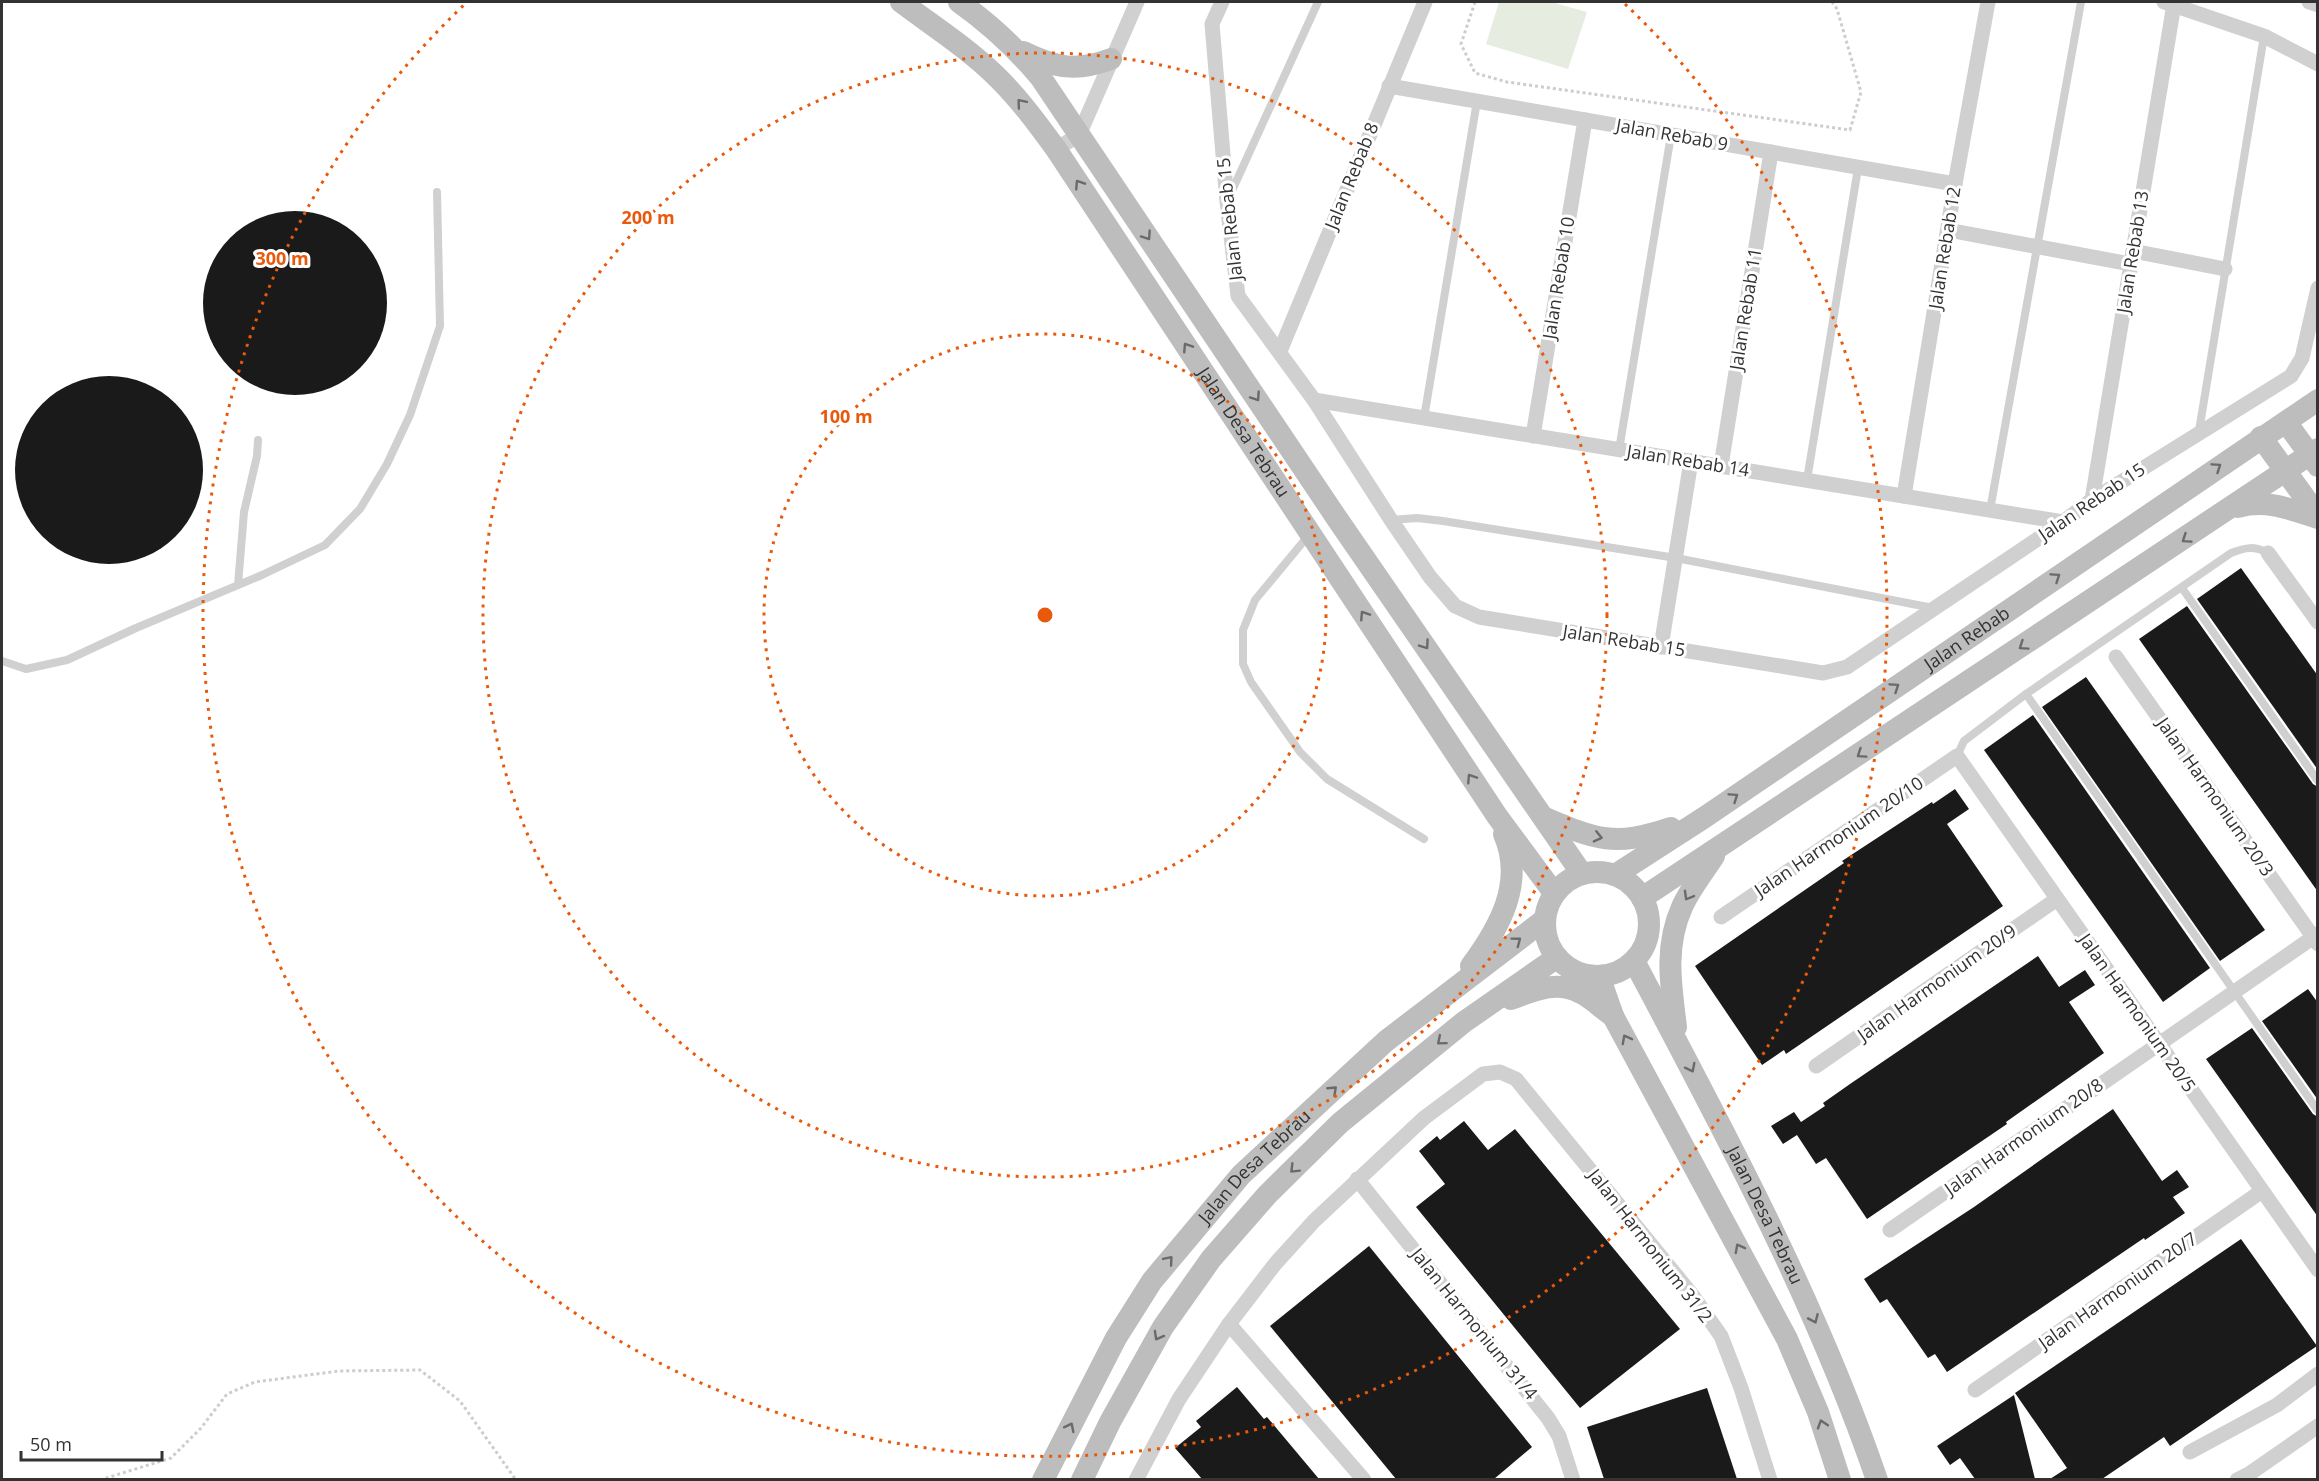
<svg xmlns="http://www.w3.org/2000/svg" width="2319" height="1481" font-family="'Open Sans',sans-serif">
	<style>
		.park { fill: #e6ecdf }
		.building { fill: #1a1a1a }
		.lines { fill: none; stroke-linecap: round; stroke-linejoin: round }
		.path { stroke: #cdcdcd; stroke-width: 3; stroke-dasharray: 3 3; stroke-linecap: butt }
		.lane { stroke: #d0d0d0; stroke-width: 8 }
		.street { stroke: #d0d0d0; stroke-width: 15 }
		.secondary { stroke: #bdbdbd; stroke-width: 22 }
		.oneway { stroke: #6a6a6a }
		.ring { fill: none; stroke: #e8590c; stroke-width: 3; stroke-dasharray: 3 6 }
		.labels { text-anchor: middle; stroke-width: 6; stroke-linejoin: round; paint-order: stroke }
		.street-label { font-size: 18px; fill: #333; stroke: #fff }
		.centre { fill: #e8590c; stroke: #fff; stroke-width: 3 }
		.ring-label { font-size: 18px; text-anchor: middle; font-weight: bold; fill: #e8590c; stroke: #fff; stroke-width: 6; stroke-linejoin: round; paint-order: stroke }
	</style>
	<rect width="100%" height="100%" fill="#fff"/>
	<polygon class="park" points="1499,2 1551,2 1587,12 1568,69 1486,44"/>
	<g class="building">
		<circle cx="295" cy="303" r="92"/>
		<circle cx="109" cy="470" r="94"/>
		<polygon points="2241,568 2318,676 2318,770 2197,599"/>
		<polygon points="2187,606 2313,784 2318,787 2318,892 2139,639"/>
		<polygon points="2086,677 2265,930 2220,961 2042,707"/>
		<polygon points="2033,715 2210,968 2163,1002 1984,750"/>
		<polygon points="1955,789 1969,809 1947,824 2003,906 1786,1054 1784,1050 1762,1065 1695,966 1844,863 1842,861 1932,802 1933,804"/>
		<polygon points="2038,956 2059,987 2085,970 2095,985 2069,1002 2104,1053 2006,1122 2007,1124 1867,1219 1826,1158 1816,1164 1797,1135 1783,1144 1771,1126 1794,1112 1801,1122 1825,1106 1823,1103 1850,1084"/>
		<polygon points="2308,989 2318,1003 2318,1100 2262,1021"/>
		<polygon points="2252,1028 2313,1114 2318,1117 2318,1217 2206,1059"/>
		<polygon points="2113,1109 2162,1181 2177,1170 2189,1187 2173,1197 2185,1213 2145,1240 2144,1238 1947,1372 1935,1354 1928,1358 1887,1299 1880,1303 1864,1279 1974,1207"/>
		<polygon points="1464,1121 1488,1150 1515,1129 1680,1329 1580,1408 1416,1207 1445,1184 1419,1151 1437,1136 1440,1140"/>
		<polygon points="2241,1239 2317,1346 2170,1446 2164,1437 2102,1479 2050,1479 2067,1468 2015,1393"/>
		<polygon points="1369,1246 1532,1447 1494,1479 1396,1479 1270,1326"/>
		<polygon points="1237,1387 1264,1419 1267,1417 1319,1479 1202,1479 1175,1448 1201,1427 1196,1421"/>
		<polygon points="1707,1388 1737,1479 1604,1479 1587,1427"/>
		<polygon points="2014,1395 2035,1479 1975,1479 1960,1458 1950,1465 1937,1446"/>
	</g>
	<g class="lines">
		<g class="path">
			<polyline points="1475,2 1461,44 1475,73 1507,82 1850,130 1861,92 1837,9 1832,2"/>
			<polyline points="100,1480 171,1458 201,1428 227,1394 255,1382 339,1371 420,1370 460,1401 516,1480"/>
		</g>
		<g class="lane">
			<polyline points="1230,195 1318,2"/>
			<polyline points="1424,418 1477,101"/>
			<polyline points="2199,431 2264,36"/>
			<polyline points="1619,450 1671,135"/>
			<polyline points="1807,480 1858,168"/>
			<polyline points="1990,510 2081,2"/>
			<polyline points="1391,520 1417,518 1443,521 1676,558 1933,608"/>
			<polyline points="1308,536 1255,600 1243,630 1243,664 1251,682 1300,752 1327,779 1424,839"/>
			<polyline points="238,585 244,512 257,456 258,440"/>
			<polyline points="2182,588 2318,781"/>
			<polyline points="2,661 26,669 67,660 136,628 262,575 325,545 360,509 387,464 410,415 440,326 437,192"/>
			<polyline points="2026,694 2318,1111"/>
			<path d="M1957,756L1964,741L2026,694L2231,553C2246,547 2254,546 2268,553"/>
		</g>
		<g class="street">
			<polyline points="1222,2 1212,24 1227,202 1238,296 1314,400 1391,520 1430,577 1455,606 1479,617 1823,673 1847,667 2063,522 2092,500 2291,376 2302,358 2318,288"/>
			<polyline points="2164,2 2264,36 2318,64"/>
			<polyline points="2309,2 2318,5"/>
			<polyline points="1389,86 1955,184"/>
			<polyline points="1056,149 1079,135 1137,2"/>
			<polyline points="1948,230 2130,264"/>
			<polyline points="2133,251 2225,269"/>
			<polyline points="1280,351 1425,2"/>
			<polyline points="1314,400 2063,522"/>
			<polyline points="1533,436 1585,120"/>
			<polyline points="1721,466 1771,152"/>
			<polyline points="1904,496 1955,184 1988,2"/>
			<polyline points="2092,500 2174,4"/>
			<polyline points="2268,553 2318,622"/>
			<polyline points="1661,647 1691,461"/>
			<polyline points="2116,657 2318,944"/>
			<polyline points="1721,917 1957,756 2318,1270"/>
			<polyline points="1816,1066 2057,899"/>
			<polyline points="1357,1179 1548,1418 1559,1436 1573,1480"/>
			<polyline points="1890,1230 2318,934"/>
			<polyline points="1229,1324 1364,1480"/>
			<polyline points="1975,1390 2262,1191"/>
			<polyline points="2190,1452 2277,1405 2318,1374"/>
			<polyline points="1136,1480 1179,1399 1229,1324 1275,1264 1314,1221 1424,1118 1483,1074 1500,1072 1516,1079 1693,1296 1721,1336 1741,1388 1770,1480"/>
			<polyline points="2237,1480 2249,1474 2318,1426"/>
		</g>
		<g class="secondary">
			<path id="s1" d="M901,2C933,26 966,47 995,75C1018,97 1037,123 1056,149L1497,816L1554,893"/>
			<path d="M959,2C990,24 1016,48 1041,78L1338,520L1582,874"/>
			<path d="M1023,52C1056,68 1076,72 1111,59"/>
			<polyline points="2286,422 2318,466"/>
			<polyline points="2261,437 2318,516"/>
			<path d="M2238,507C2266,499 2290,509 2318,518"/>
			<path d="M1543,817C1597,840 1614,847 1671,828"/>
			<circle cx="1597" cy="924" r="52"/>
			<path id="s2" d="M1615,875L1705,817L2318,400"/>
			<polyline points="1642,898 2318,449"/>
			<path id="s3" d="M1634,961C1723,1129 1815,1299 1877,1480"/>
			<path d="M1471,966C1500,927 1525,882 1504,834"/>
			<polyline points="1599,976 1613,1016 1787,1339 1818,1412 1840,1480"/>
			<path d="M1511,999C1535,990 1557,980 1581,993C1593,999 1602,1009 1613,1016"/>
			<path d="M1676,1027C1671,986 1664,947 1682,907C1690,889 1703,873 1714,856"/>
			<path id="s4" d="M1043,1480L1116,1338L1152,1281L1241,1175L1386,1041L1544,920"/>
			<polyline points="1082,1480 1110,1422 1163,1327 1211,1259 1267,1195 1340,1123 1464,1022 1556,958"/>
		</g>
	</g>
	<defs><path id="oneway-chevron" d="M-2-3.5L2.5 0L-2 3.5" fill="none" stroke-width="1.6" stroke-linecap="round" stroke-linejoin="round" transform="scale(1.5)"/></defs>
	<g class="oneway">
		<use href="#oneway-chevron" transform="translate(1021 103) rotate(-130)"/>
		<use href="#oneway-chevron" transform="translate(1079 184) rotate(-123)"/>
		<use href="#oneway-chevron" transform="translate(1147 236) rotate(56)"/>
		<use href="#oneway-chevron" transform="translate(1187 347) rotate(-123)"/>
		<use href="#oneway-chevron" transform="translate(1256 397) rotate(56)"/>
		<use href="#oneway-chevron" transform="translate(2217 467) rotate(-34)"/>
		<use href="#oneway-chevron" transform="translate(2186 539) rotate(146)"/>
		<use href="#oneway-chevron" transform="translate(2056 577) rotate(-34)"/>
		<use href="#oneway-chevron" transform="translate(1364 615) rotate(-123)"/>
		<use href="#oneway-chevron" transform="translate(1425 645) rotate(55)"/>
		<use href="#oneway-chevron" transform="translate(2023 646) rotate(146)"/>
		<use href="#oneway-chevron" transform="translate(1895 687) rotate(-34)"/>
		<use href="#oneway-chevron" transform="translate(1861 754) rotate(146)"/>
		<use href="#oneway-chevron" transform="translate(1471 778) rotate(-123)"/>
		<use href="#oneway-chevron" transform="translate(1734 797) rotate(-34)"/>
		<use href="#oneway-chevron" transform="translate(1598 837) rotate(13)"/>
		<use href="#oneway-chevron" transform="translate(1688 896) rotate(120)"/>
		<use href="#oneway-chevron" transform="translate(1517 941) rotate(-37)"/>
		<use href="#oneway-chevron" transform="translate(1626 1039) rotate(-118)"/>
		<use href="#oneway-chevron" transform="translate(1441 1041) rotate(140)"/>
		<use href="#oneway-chevron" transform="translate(1691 1068) rotate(63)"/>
		<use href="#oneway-chevron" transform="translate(1333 1090) rotate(-43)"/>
		<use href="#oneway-chevron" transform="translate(1294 1169) rotate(135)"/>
		<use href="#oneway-chevron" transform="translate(1739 1248) rotate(-118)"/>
		<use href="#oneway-chevron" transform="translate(1169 1260) rotate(-50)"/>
		<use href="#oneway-chevron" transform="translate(1814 1319) rotate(66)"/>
		<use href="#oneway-chevron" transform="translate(1158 1336) rotate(119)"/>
		<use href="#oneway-chevron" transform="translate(1822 1424) rotate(-108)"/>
		<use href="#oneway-chevron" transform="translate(1070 1427) rotate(-63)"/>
	</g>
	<g class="ring">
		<circle cx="1045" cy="615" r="281"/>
		<circle cx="1045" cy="615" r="562"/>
		<path d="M1625 4A842 842 0 1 1 465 4"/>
	</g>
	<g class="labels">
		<g class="street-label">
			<text transform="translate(1672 135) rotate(10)" y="6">Jalan Rebab 9</text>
			<text transform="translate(1352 176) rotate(-68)" y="6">Jalan Rebab 8</text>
			<text transform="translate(1230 219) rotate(-96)" y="6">Jalan Rebab 15</text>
			<text transform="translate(1945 248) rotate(-81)" y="6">Jalan Rebab 12</text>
			<text transform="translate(2133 252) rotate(-81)" y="6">Jalan Rebab 13</text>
			<text transform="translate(1559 278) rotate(-81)" y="6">Jalan Rebab 10</text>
			<text transform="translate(1746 309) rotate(-81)" y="6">Jalan Rebab 11</text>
			<text dy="6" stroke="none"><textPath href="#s1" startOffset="555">Jalan Desa Tebrau</textPath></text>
			<text transform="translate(1688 461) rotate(9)" y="6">Jalan Rebab 14</text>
			<text transform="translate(2092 502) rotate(-34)" y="6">Jalan Rebab 15</text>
			<text dy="6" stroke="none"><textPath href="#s2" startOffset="424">Jalan Rebab</textPath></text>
			<text transform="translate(1624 641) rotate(9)" y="6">Jalan Rebab 15</text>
			<text transform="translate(2215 797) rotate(55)" y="6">Jalan Harmonium 20/3</text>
			<text transform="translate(1839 837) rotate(-34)" y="6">Jalan Harmonium 20/10</text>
			<text transform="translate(1937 983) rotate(-35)" y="6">Jalan Harmonium 20/9</text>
			<text transform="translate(2137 1013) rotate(55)" y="6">Jalan Harmonium 20/5</text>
			<text transform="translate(2024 1137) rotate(-35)" y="6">Jalan Harmonium 20/8</text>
			<text dy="6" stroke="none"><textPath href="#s4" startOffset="381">Jalan Desa Tebrau</textPath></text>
			<text dy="6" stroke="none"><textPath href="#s3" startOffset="286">Jalan Desa Tebrau</textPath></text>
			<text transform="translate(1650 1246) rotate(52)" y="6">Jalan Harmonium 31/2</text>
			<text transform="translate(2118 1291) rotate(-35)" y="6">Jalan Harmonium 20/7</text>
			<text transform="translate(1474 1324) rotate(51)" y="6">Jalan Harmonium 31/4</text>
		</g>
	</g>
	<circle cx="1045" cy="615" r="9" class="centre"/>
	<g class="ring-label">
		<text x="648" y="224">200 m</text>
		<text x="282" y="265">300 m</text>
		<text x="846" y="423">100 m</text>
	</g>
	<rect width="2319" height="1481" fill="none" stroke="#333333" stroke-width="6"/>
	<path d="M21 1451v9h141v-9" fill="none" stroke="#333333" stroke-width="3"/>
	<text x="30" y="1451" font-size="18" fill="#333333" stroke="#ffffff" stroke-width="4.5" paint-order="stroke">50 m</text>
</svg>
